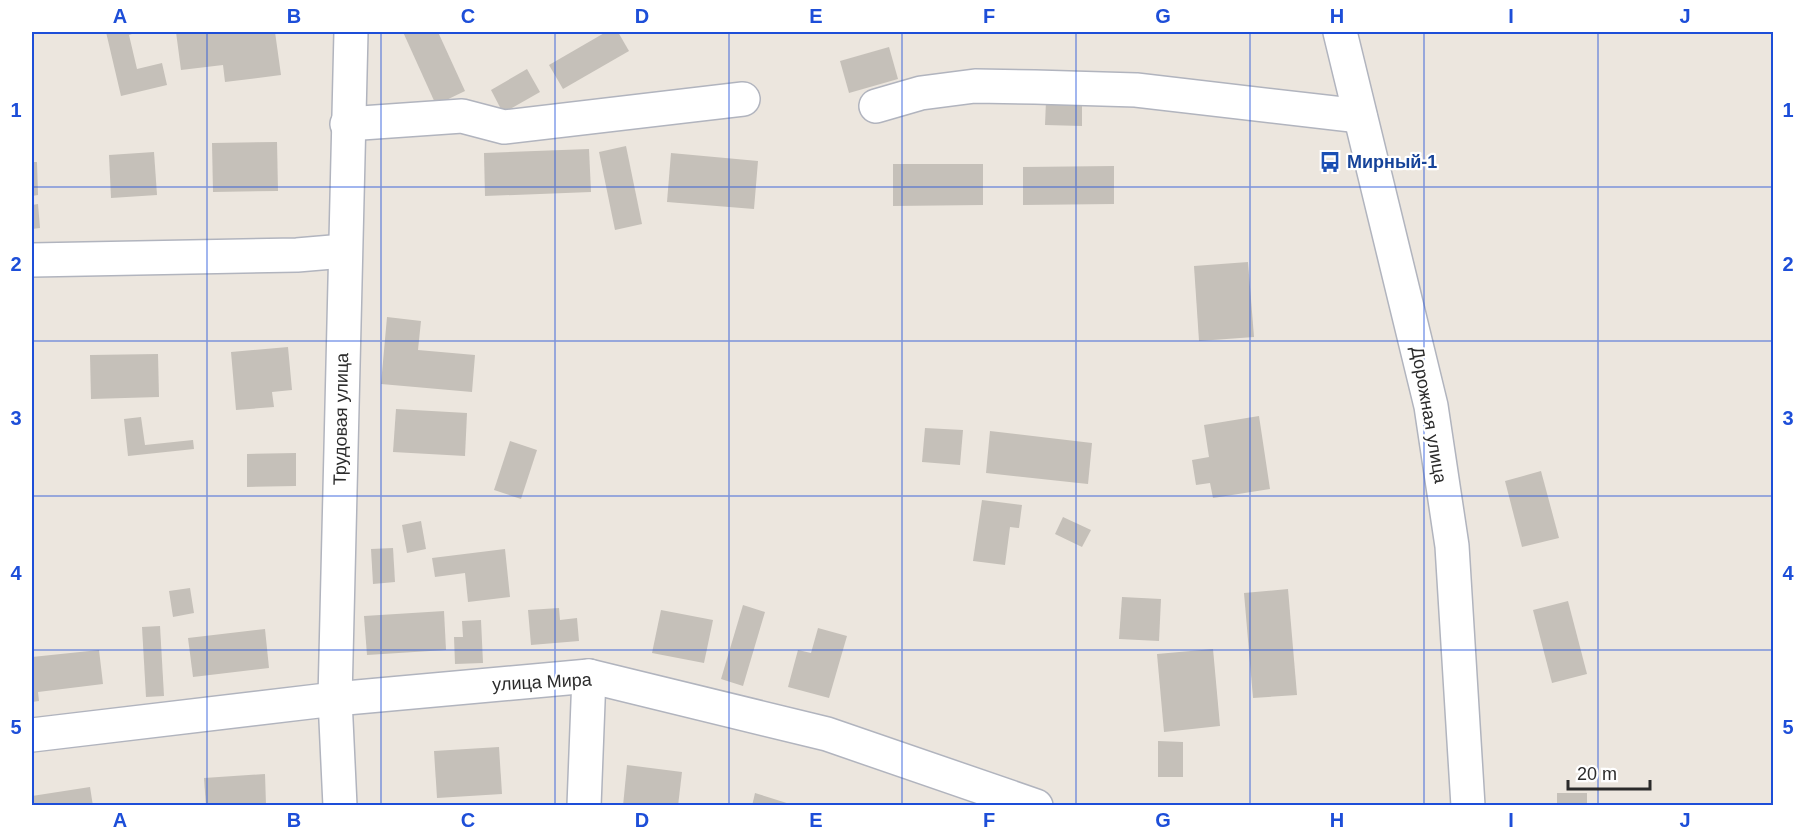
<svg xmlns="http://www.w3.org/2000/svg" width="1805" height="837" font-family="Helvetica,sans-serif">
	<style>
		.building { fill: #c5c0b9 }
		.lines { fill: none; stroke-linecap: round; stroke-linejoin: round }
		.minor-casing { stroke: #b1b4be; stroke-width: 36 }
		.minor { stroke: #fff; stroke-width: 33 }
		.grid { fill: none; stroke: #1d4ed8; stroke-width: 1.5; stroke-opacity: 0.55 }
		.labels { text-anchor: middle; stroke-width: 4.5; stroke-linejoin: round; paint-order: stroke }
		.transit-label { font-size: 18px; font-weight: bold; fill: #164399; stroke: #fff; text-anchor: start }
		.street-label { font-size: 18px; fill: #2b2b2b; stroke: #fff }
		.neatline { fill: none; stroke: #1d4ed8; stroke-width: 2 }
		.grid-label { font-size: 20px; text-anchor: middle; font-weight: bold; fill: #1d4ed8 }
	</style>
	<rect width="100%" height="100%" fill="#ece6de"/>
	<g class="building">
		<polygon points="106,32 138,32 129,35 137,69 162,63 167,85 121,96"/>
		<polygon points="176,32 205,32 205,34 275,32 281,75 225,82 223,65 181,70"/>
		<polygon points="403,32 438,32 465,91 436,105"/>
		<polygon points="606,32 618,32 629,51 563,89 549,65"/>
		<polygon points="889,47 898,79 849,93 840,61"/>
		<polygon points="527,69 540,92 503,113 491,90"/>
		<polygon points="1046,101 1082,102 1082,126 1045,125"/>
		<polygon points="277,142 278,191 213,192 212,143"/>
		<polygon points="626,146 642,224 615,230 599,152"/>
		<polygon points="589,149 591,192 485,196 484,153"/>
		<polygon points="154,152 157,195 111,198 109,155"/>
		<polygon points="671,153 758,161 754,209 667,202"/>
		<polygon points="32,162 37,162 38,195 32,196"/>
		<polygon points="893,164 983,164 983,205 893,206"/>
		<polygon points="1114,166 1114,204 1023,205 1023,167"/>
		<polygon points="38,204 40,228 32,229 32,205"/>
		<polygon points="1248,262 1254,337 1199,341 1194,266"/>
		<polygon points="387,317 421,321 418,350 475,355 472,392 381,384"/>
		<polygon points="288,347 292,390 272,392 274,407 236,410 231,352"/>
		<polygon points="158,354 159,397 91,399 90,355"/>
		<polygon points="396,409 467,413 465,456 393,452"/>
		<polygon points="1259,416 1270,489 1213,498 1210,483 1196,485 1192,460 1209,457 1204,425"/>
		<polygon points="141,417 145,445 193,440 194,449 128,456 124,419"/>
		<polygon points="925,428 963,430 960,465 922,462"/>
		<polygon points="990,431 1092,443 1088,484 986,473"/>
		<polygon points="510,441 537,450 521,499 494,490"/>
		<polygon points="296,453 296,486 247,487 247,454"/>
		<polygon points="1541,471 1559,538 1522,547 1505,481"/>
		<polygon points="982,500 1022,505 1019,528 1010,527 1005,565 973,561"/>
		<polygon points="1063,517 1091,530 1082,547 1055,534"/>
		<polygon points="421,521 426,549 407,553 402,525"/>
		<polygon points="393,548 395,582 373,584 371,549"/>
		<polygon points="505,549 510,597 468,602 465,573 435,577 432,558"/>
		<polygon points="190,588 194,613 173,617 169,591"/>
		<polygon points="1288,589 1297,695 1253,698 1244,593"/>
		<polygon points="1122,597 1161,599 1159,641 1119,639"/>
		<polygon points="1568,601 1587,674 1552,683 1533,610"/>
		<polygon points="743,605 765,612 743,686 721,679"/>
		<polygon points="559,608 560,620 577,618 579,641 531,645 528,610"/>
		<polygon points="661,610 713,620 704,663 652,653"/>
		<polygon points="444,611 446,650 367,655 364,616"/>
		<polygon points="481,620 483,663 455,664 454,637 463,637 462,621"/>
		<polygon points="160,626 164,696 146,697 142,627"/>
		<polygon points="818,628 847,636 829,698 788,687 798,650 811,653"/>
		<polygon points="265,629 269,668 193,677 188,638"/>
		<polygon points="1213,649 1220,726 1164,732 1157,654"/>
		<polygon points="99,650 103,684 38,692 39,701 32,702 32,657"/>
		<polygon points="1158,741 1183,742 1183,777 1158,777"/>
		<polygon points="499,747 502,794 437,798 434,751"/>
		<polygon points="627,765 682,772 678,806 623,806"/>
		<polygon points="265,774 266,806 206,806 204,778"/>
		<polygon points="90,787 93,806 32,806 32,796"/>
		<polygon points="755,793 793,805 793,806 752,806"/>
		<rect x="1557" y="793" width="30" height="13"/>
	</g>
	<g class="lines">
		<defs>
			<g id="minor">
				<polyline points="1340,32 1431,406 1452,546 1468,806"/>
				<polyline points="876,106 921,93 975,86 1035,87 1136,90 1360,116"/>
				<polyline points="347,124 462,116 504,127 743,99"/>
				<polyline points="32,260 297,255 344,251"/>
				<polyline points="32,735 335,699 589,676 827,734 1036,806"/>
				<polyline points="340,806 335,699 351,32"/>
				<polyline points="584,806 589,676"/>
			</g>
		</defs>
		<use href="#minor" class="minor-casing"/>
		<use href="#minor" class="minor"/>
	</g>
	<path class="grid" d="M207,32V806M381,32V806M555,32V806M729,32V806M902,32V806M1076,32V806M1250,32V806M1424,32V806M1598,32V806M32,187H1774M32,341H1774M32,496H1774M32,650H1774"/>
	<defs>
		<symbol id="bus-bare" viewBox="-9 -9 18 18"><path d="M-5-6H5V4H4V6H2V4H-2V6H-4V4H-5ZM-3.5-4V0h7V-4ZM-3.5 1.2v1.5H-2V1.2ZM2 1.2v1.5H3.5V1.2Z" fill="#1a4fb4" stroke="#fff" stroke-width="2.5" paint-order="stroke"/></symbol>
	</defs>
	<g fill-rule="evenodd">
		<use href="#bus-bare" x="1315" y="147" width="30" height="30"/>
	</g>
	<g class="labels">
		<g class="transit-label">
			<text x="1347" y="168">Мирный-1</text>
		</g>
		<g class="street-label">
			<text transform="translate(1429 415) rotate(80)" y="6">Дорожная улица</text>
			<text transform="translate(341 419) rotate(-89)" y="6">Трудовая улица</text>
			<text transform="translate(542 682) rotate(-3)" y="6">улица Мира</text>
		</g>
	</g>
	<rect width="1805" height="837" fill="none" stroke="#ffffff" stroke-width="66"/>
	<path d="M1568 780v9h82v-9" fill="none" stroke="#2b2b2b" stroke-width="3"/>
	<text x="1577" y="780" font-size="18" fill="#2b2b2b" stroke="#ffffff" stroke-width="4.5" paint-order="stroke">20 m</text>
	<rect x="33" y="33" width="1739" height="771" class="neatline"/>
	<g class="grid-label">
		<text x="120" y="23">A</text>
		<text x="294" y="23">B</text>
		<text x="468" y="23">C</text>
		<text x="642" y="23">D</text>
		<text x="816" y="23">E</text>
		<text x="989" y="23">F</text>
		<text x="1163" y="23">G</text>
		<text x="1337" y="23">H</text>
		<text x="1511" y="23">I</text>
		<text x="1685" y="23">J</text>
		<text x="16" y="117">1</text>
		<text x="1788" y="117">1</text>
		<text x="16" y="271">2</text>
		<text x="1788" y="271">2</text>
		<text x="16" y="425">3</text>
		<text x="1788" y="425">3</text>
		<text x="16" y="580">4</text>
		<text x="1788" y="580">4</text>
		<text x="16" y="734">5</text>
		<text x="1788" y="734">5</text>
		<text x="120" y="827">A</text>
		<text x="294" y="827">B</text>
		<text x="468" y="827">C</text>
		<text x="642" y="827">D</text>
		<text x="816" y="827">E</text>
		<text x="989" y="827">F</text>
		<text x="1163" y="827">G</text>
		<text x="1337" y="827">H</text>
		<text x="1511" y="827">I</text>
		<text x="1685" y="827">J</text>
	</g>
</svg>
